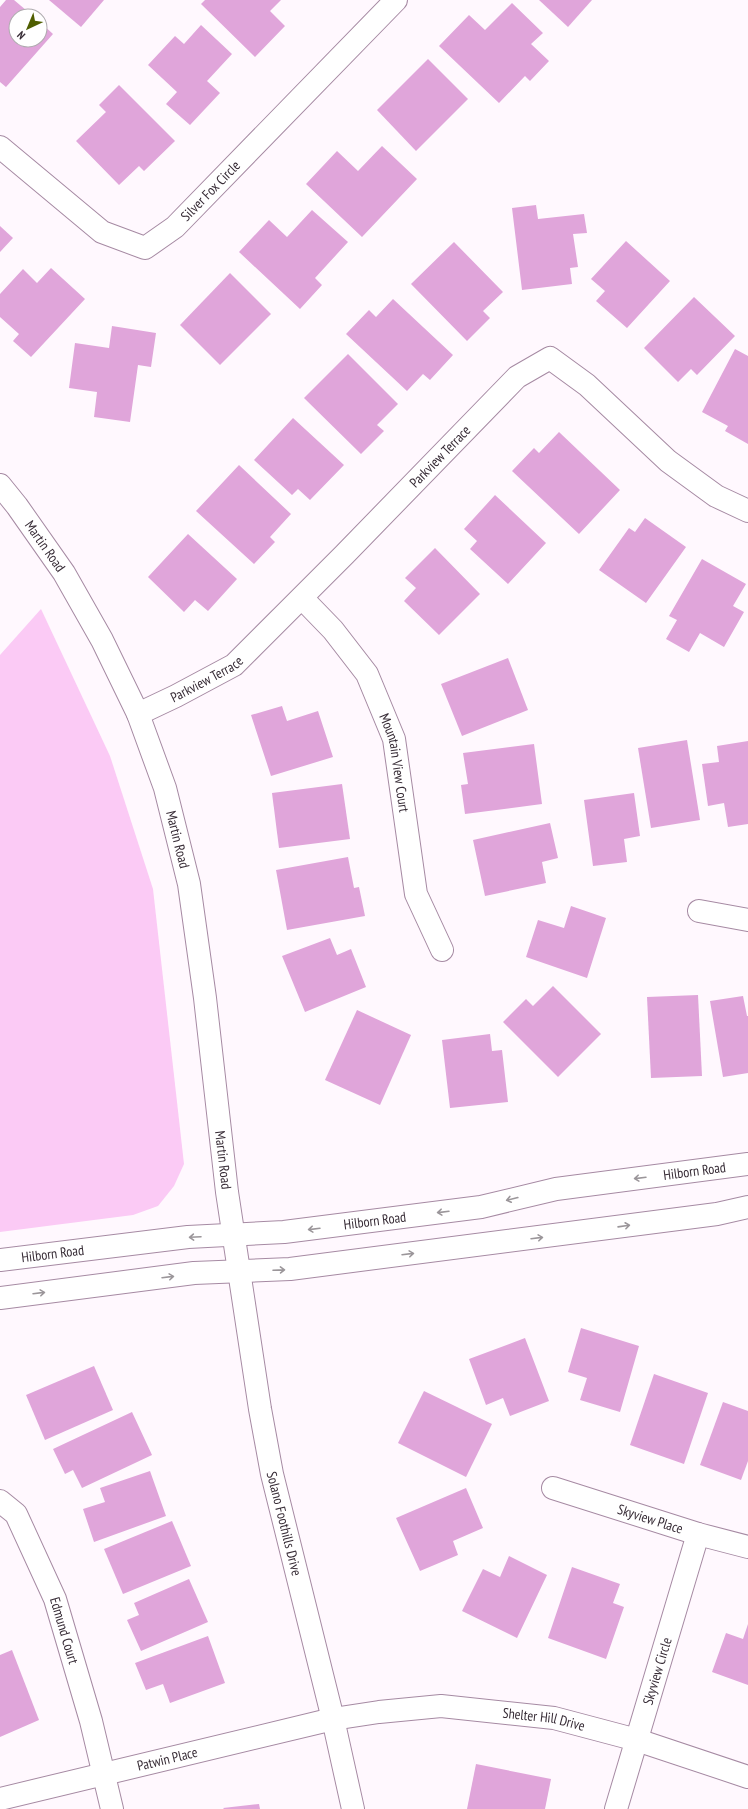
<svg xmlns="http://www.w3.org/2000/svg" width="748" height="1809" font-family="'PT Sans Narrow',sans-serif">
	<style>
		.green { fill: #fbcaf5 }
		.building { fill: #e0a5da }
		.lines { fill: none; stroke-linecap: round; stroke-linejoin: round }
		.minor-casing { stroke: #a68aa3; stroke-width: 24 }
		.minor { stroke: #fff; stroke-width: 22 }
		.oneway { stroke: #9b969a }
		.labels { text-anchor: middle; stroke-width: 4; stroke-linejoin: round; paint-order: stroke }
		.street-label { font-size: 14px; fill: #372c36; stroke: #fff }
	</style>
	<rect width="100%" height="100%" fill="#fff8fe"/>
	<polygon class="green" points="41,609 110,756 153,889 184,1164 174,1186 158,1206 133,1215 0,1232 0,655"/>
	<g class="building">
		<polygon points="6,0 14,0 33,16 16,16 16,40 40,40 40,22 53,34 6,87 0,82 0,7"/>
		<polygon points="49,0 104,0 81,27"/>
		<polygon points="205,0 281,0 270,11 285,26 255,57 201,4"/>
		<polygon points="539,0 592,0 568,27"/>
		<polygon points="512,3 543,33 531,44 549,61 530,81 525,76 499,103 439,46 469,15 485,30"/>
		<polygon points="201,25 232,54 207,81 220,93 190,125 166,104 177,92 148,65 175,36 184,44"/>
		<polygon points="428,59 468,99 416,151 377,110"/>
		<polygon points="119,85 175,141 144,171 139,166 119,185 76,141 106,112 99,105"/>
		<polygon points="382,146 417,179 362,237 306,184 337,151 358,171"/>
		<polygon points="536,205 538,219 584,214 587,233 573,234 578,267 570,268 572,284 522,290 512,208"/>
		<polygon points="312,210 348,242 315,278 322,285 300,309 239,252 269,220 287,237"/>
		<polygon points="0,226 13,238 0,252"/>
		<polygon points="626,241 670,281 627,328 596,301 605,291 591,279"/>
		<polygon points="454,242 503,292 483,311 490,318 467,341 411,284"/>
		<polygon points="51,268 85,299 31,357 13,341 19,334 0,317 0,294 23,269 37,283"/>
		<polygon points="230,273 271,314 220,365 180,325"/>
		<polygon points="694,297 735,336 697,375 691,369 678,382 644,348"/>
		<polygon points="393,299 453,355 430,380 423,374 407,391 346,334 369,310 376,317"/>
		<polygon points="112,326 156,333 151,367 138,365 130,422 94,417 97,392 69,388 75,343 109,348"/>
		<polygon points="735,349 748,356 748,444 725,431 728,426 702,412"/>
		<polygon points="348,354 398,404 377,425 384,431 361,454 304,398"/>
		<polygon points="293,418 344,465 310,500 298,489 292,495 254,460"/>
		<polygon points="559,432 620,490 579,534 512,471 534,448 539,453"/>
		<polygon points="239,465 291,514 270,537 275,542 254,564 196,511"/>
		<polygon points="495,495 546,543 508,584 470,549 477,541 464,529"/>
		<polygon points="645,518 686,547 646,603 599,570 629,528 635,532"/>
		<polygon points="188,534 237,579 208,611 195,600 184,612 148,577"/>
		<polygon points="435,548 480,594 439,635 404,601 416,588 405,578"/>
		<polygon points="702,559 746,584 733,606 744,612 724,647 700,633 689,652 666,639 677,620 669,616"/>
		<polygon points="508,658 528,710 462,736 441,684"/>
		<polygon points="282,706 287,721 318,711 333,757 271,776 251,715"/>
		<polygon points="687,740 700,820 651,828 638,748"/>
		<polygon points="748,741 748,824 728,827 724,803 708,806 702,764 719,762 717,746"/>
		<polygon points="534,744 542,804 465,814 461,785 468,784 463,753"/>
		<polygon points="342,784 350,839 279,848 272,793"/>
		<polygon points="634,793 640,836 624,839 627,862 593,866 584,800"/>
		<polygon points="550,823 558,858 542,862 546,883 485,896 473,840"/>
		<polygon points="348,857 354,888 359,887 365,916 287,930 276,870"/>
		<polygon points="571,906 606,918 587,978 526,957 538,920 564,928"/>
		<polygon points="330,938 337,955 351,949 366,987 305,1012 282,956"/>
		<polygon points="553,986 601,1034 558,1077 503,1022 526,999 533,1006"/>
		<polygon points="698,995 702,1076 651,1078 647,997"/>
		<polygon points="743,996 747,1016 748,1016 748,1073 723,1077 710,1001"/>
		<polygon points="357,1010 411,1035 380,1105 325,1080"/>
		<polygon points="490,1034 492,1051 502,1050 508,1102 450,1108 442,1040"/>
		<polygon points="581,1328 639,1346 620,1412 580,1400 587,1378 568,1372"/>
		<polygon points="525,1338 549,1401 510,1416 503,1398 486,1405 469,1359"/>
		<polygon points="94,1366 113,1410 45,1440 26,1395"/>
		<polygon points="654,1374 708,1393 684,1464 630,1445"/>
		<polygon points="424,1391 492,1424 466,1477 398,1443"/>
		<polygon points="723,1402 748,1411 748,1461 741,1480 700,1465"/>
		<polygon points="132,1412 152,1455 82,1488 73,1470 65,1474 53,1449"/>
		<polygon points="150,1471 166,1516 94,1542 83,1509 105,1502 100,1488"/>
		<polygon points="466,1488 483,1528 453,1541 458,1555 420,1571 396,1518"/>
		<polygon points="172,1521 191,1566 123,1594 104,1549"/>
		<polygon points="509,1556 547,1575 517,1638 462,1611 483,1569 500,1577"/>
		<polygon points="572,1567 620,1584 613,1603 624,1607 606,1659 548,1638"/>
		<polygon points="189,1579 208,1622 141,1651 127,1620 139,1615 134,1603"/>
		<polygon points="748,1624 748,1685 712,1672 726,1633 743,1639"/>
		<polygon points="208,1636 225,1683 170,1703 163,1684 146,1690 135,1663"/>
		<polygon points="12,1650 39,1720 0,1737 0,1655"/>
		<polygon points="476,1764 551,1779 545,1809 467,1809"/>
		<polygon points="259,1804 260,1809 224,1809 223,1808"/>
	</g>
	<g class="lines">
		<defs>
			<g id="minor">
				<path id="s1" d="M0,147L102,232L145,248L175,227L396,0"/>
				<path id="s2" d="M0,485L17,506L64,573L102,640L138,714L165,788L189,884L205,998L227,1192L260,1409L272,1474L333,1719L353,1809"/>
				<path id="s3" d="M302,598L333,630L367,674L394,739L416,894L442,950"/>
				<path id="s4" d="M138,714L176,696L234,665L345,554L517,377L550,358L587,385L668,461L716,496L748,511"/>
				<polyline points="699,911 748,920"/>
				<path id="s5" d="M0,1260L188,1237L284,1232L481,1207L556,1189L748,1164"/>
				<polyline points="0,1298 194,1273 290,1269 717,1214 748,1207"/>
				<path id="s6" d="M553,1488L698,1534L748,1547"/>
				<path id="s7" d="M0,1501L16,1514L55,1599L91,1721L112,1809"/>
				<path id="s8" d="M0,1799L333,1719L379,1712L441,1706L554,1718L637,1740L748,1777"/>
				<path id="s9" d="M616,1809L698,1534"/>
			</g>
		</defs>
		<use href="#minor" class="minor-casing"/>
		<use href="#minor" class="minor"/>
	</g>
	<defs><path id="oneway-shaft" d="M-6 0H5M1.5-3L5.5 0L1.5 3" fill="none" stroke-width="1.6" stroke-linecap="round" stroke-linejoin="round"/></defs>
	<g class="oneway">
		<use href="#oneway-shaft" transform="translate(640 1178) rotate(173)"/>
		<use href="#oneway-shaft" transform="translate(512 1199) rotate(166)"/>
		<use href="#oneway-shaft" transform="translate(443 1212) rotate(173)"/>
		<use href="#oneway-shaft" transform="translate(624 1226) rotate(-8)"/>
		<use href="#oneway-shaft" transform="translate(314 1229) rotate(173)"/>
		<use href="#oneway-shaft" transform="translate(195 1237) rotate(177)"/>
		<use href="#oneway-shaft" transform="translate(537 1238) rotate(-7)"/>
		<use href="#oneway-shaft" transform="translate(408 1254) rotate(-7)"/>
		<use href="#oneway-shaft" transform="translate(279 1270) rotate(-2)"/>
		<use href="#oneway-shaft" transform="translate(168 1277) rotate(-7)"/>
		<use href="#oneway-shaft" transform="translate(39 1293) rotate(-7)"/>
	</g>
	<g class="labels">
		<g class="street-label">
			<text dy="5" stroke="none"><textPath href="#s1" startOffset="266">Silver Fox Circle</textPath></text>
			<text dy="5" stroke="none"><textPath href="#s4" startOffset="401">Parkview Terrace</textPath></text>
			<text dy="5" stroke="none"><textPath href="#s2" startOffset="76">Martin Road</textPath></text>
			<text dy="5" stroke="none"><textPath href="#s4" startOffset="77">Parkview Terrace</textPath></text>
			<text dy="5" stroke="none"><textPath href="#s3" startOffset="194">Mountain View Court</textPath></text>
			<text dy="5" stroke="none"><textPath href="#s2" startOffset="400">Martin Road</textPath></text>
			<text dy="5" stroke="none"><textPath href="#s2" startOffset="724">Martin Road</textPath></text>
			<text dy="5" stroke="none"><textPath href="#s5" startOffset="701">Hilborn Road</textPath></text>
			<text dy="5" stroke="none"><textPath href="#s5" startOffset="377">Hilborn Road</textPath></text>
			<text dy="5" stroke="none"><textPath href="#s5" startOffset="53">Hilborn Road</textPath></text>
			<text dy="5" stroke="none"><textPath href="#s6" startOffset="102">Skyview Place</textPath></text>
			<text dy="5" stroke="none"><textPath href="#s2" startOffset="1093">Solano Foothills Drive</textPath></text>
			<text dy="5" stroke="none"><textPath href="#s7" startOffset="147">Edmund Court</textPath></text>
			<text dy="5" stroke="none"><textPath href="#s9" startOffset="144">Skyview Circle</textPath></text>
			<text dy="5" stroke="none"><textPath href="#s8" startOffset="555">Shelter Hill Drive</textPath></text>
			<text dy="5" stroke="none"><textPath href="#s8" startOffset="172">Patwin Place</textPath></text>
		</g>
	</g>
	<g transform="translate(28 28) rotate(224)"><circle r="19" fill="#ffffff" stroke="#afabaf"/>
	<path d="M0-3L7 15L0 10L-7 15Z" fill="#4f5e00"/>
	<text y="-6" font-size="11" font-weight="bold" text-anchor="middle" fill="#372c36">N</text>
	</g>
</svg>
